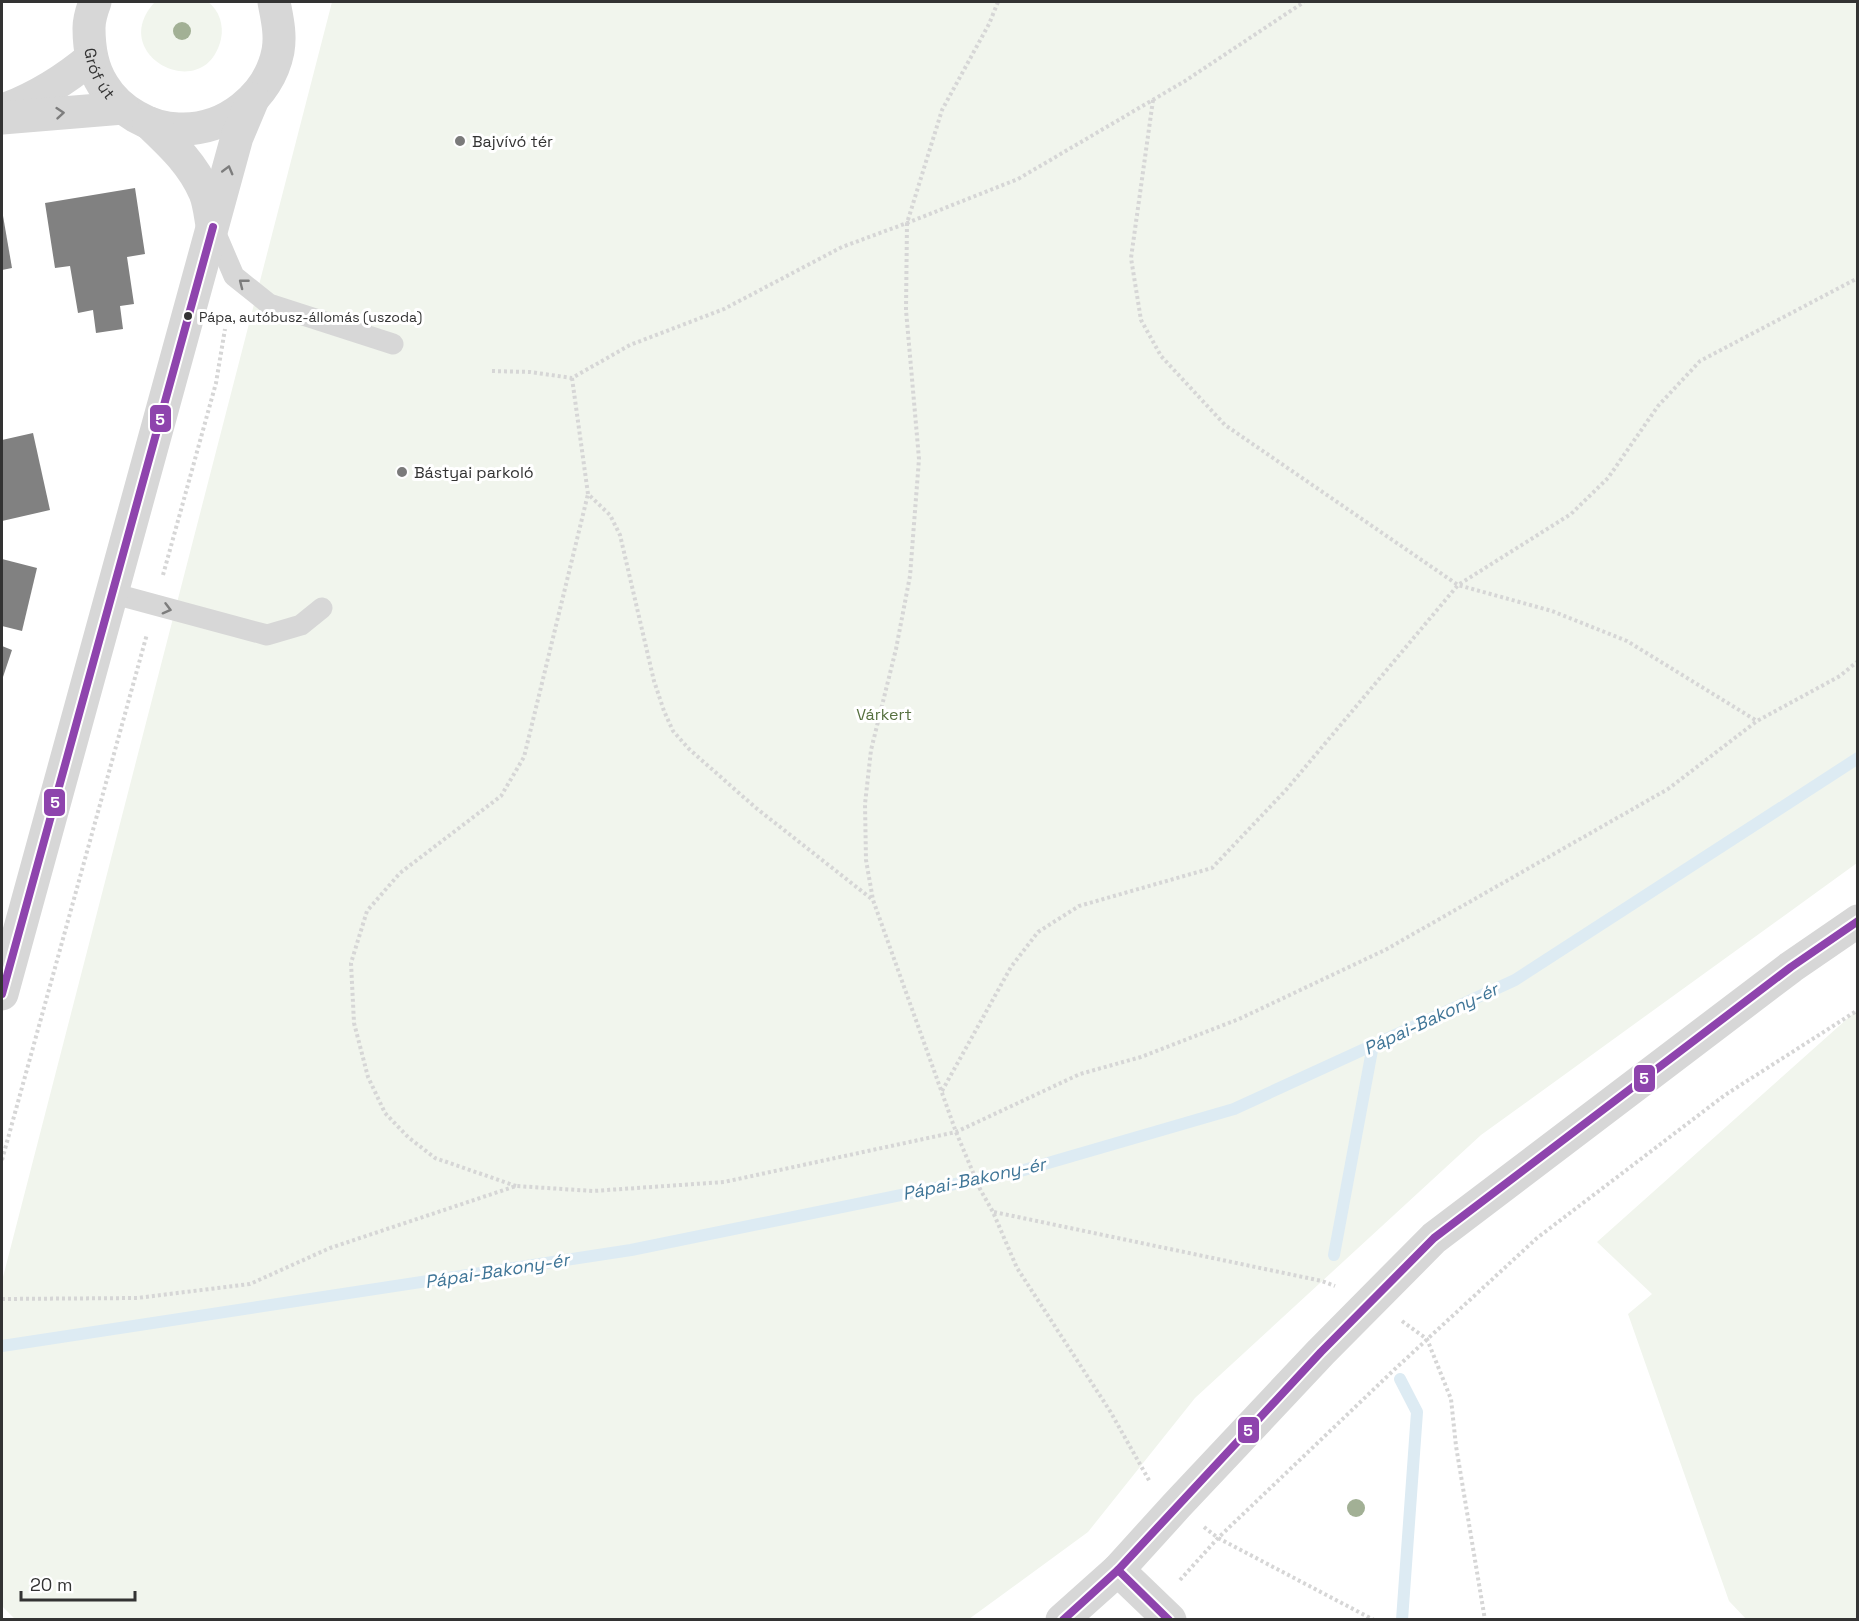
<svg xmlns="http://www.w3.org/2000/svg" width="1859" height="1621" font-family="'Space Grotesk',sans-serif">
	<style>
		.green { fill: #f1f5ed }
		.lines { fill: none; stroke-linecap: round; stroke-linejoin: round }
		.stream { stroke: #ddebf3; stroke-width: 12 }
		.building { fill: #818181 }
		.path { stroke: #d6d6d6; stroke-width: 4; stroke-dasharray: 3 3; stroke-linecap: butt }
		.lane { stroke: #d7d7d7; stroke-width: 21 }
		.street { stroke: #d7d7d7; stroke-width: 33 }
		.bus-1-casing { stroke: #fff; stroke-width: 12 }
		.bus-1 { stroke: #8e44ad; stroke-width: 8 }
		.tree { fill: #a2b095 }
		.oneway { stroke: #7d7d7d }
		.poi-dot { fill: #7a7a7a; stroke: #fff; stroke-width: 2 }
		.bus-dot { fill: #333; stroke: #fff; stroke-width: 2 }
		.labels { text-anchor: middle; stroke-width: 6; stroke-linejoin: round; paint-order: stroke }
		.bus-label { font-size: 14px; fill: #333; stroke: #fff; text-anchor: start }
		.street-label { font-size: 16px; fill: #333; stroke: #fff }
		.poi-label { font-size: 16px; fill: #333; stroke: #fff; text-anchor: start }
		.park-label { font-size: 16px; fill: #56703f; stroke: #fff }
		.water-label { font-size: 18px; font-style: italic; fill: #3f7597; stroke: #fff }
		.line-badge { stroke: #fff; stroke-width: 2 }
		.badge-label { font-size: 16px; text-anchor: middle; font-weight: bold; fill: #fff }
	</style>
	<rect width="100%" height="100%" fill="#fff"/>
	<g class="green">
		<path d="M155,2H208C219,10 224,25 221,39C205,107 105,55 155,2Z"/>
		<polygon points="332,2 1857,2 1857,863 1481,1135 1195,1398 1088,1532 969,1619 16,1620 2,1606 2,1281"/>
		<polygon points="1857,1010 1857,1619 1746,1619 1729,1601 1628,1314 1652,1294 1597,1242"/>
	</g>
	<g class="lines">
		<g class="stream">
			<polyline points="1334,1255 1373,1045"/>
			<polyline points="2,1346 631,1250 1024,1170 1234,1109 1515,980 1858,758"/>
			<polyline points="1400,1379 1417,1412 1402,1620"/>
		</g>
	</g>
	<g class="building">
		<polygon points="135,188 145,254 127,257 134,304 120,306 123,329 96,333 93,310 78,313 70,266 55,268 45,203"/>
		<polygon points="2,210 12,268 2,270"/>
		<polygon points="33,433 50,510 2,521 2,440"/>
		<polygon points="2,559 37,568 22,631 2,626"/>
		<polygon points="2,646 12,650 2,680"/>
	</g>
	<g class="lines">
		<g class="path">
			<polyline points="998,2 989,24 942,110 907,223 906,310 919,459 910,576 896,649 871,750 865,804 866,860 873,900 956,1132 980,1189 993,1212 1017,1268 1110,1411 1150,1482"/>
			<polyline points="1153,100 1131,258 1141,320 1161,356 1225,425 1458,585 1552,611 1627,641 1757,721"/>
			<polyline points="492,371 530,372 572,378 630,345 724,309 842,247 907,223 1018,179 1185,81 1304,2"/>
			<polyline points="572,378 588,494 610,515 620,535 654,681 664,711 673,731 689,749 756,808 873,900"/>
			<polyline points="163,575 216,383 225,329"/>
			<polyline points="942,1091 1011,967 1038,932 1079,906 1212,868 1286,790 1458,585 1571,514 1608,478 1658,406 1700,361 1858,278"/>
			<polyline points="2,1160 147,634"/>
			<polyline points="516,1186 435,1158 408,1137 385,1113 368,1077 354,1023 351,963 367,911 400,873 501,796 524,757 588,494"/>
			<polyline points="994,1212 1322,1281 1335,1286"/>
			<polyline points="2,1299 137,1298 250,1284 330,1248 516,1186 593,1191 724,1182 956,1132 1080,1074 1141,1057 1239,1019 1385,950 1668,789 1757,721 1840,676 1858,661"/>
			<polyline points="1402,1321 1427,1339 1451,1399 1456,1446 1485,1620"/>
			<polyline points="1204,1527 1218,1538 1374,1620"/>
			<polyline points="1180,1580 1218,1538 1396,1368 1537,1238 1725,1095 1858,1010"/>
		</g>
		<g class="lane">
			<polyline points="213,227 234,276 269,304 393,344"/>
			<polyline points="111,593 267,635 301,625 322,608"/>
		</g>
		<g class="street">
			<path id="s1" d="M95,2C92,10 89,19 89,28C89,48 92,68 103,85C118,110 150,129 179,129C225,131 269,97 278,51C281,34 277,18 274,2"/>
			<path d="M6,109C37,97 65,80 91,58"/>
			<polyline points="2,118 123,108"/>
			<path d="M149,123C171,144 193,164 205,193C209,203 210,214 212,225"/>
			<polyline points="2,994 237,137 253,99"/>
			<polyline points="1118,1570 1170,1620"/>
			<polyline points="1062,1620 1118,1570 1177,1505 1321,1352 1434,1238 1791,967 1858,921"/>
		</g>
		<defs>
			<g id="bus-1">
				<polyline points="2,994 213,227"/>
				<polyline points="1118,1570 1169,1620"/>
				<polyline points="1063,1620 1118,1570 1321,1352 1434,1238 1791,967 1858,921"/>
			</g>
		</defs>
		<use href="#bus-1" class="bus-1-casing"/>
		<use href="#bus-1" class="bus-1"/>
	</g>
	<g class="tree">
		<circle cx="182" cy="31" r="9"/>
		<circle cx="1356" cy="1508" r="9"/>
	</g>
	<defs><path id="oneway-chevron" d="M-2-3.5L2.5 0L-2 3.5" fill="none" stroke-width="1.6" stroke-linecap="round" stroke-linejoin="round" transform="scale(1.5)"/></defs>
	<g class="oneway">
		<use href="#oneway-chevron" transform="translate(60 113) rotate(-5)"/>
		<use href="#oneway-chevron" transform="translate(228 170) rotate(-75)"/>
		<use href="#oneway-chevron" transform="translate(243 283) rotate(-142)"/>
		<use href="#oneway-chevron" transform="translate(167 609) rotate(15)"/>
	</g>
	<g class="poi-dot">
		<circle cx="460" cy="141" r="6"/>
		<circle cx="402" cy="472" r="6"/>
	</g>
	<circle class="bus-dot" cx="188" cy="316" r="5"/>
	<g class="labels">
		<g class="bus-label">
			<text x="199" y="322">Pápa, autóbusz-állomás (uszoda)</text>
		</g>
		<g class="street-label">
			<text dy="6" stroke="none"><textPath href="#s1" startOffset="74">Gróf út</textPath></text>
		</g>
		<g class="poi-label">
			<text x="472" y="147">Bajvívó tér</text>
			<text x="414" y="478">Bástyai parkoló</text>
		</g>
		<g class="park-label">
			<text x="884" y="720">Várkert</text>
		</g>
		<g class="water-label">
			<text transform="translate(1431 1019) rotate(-25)" y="6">Pápai-Bakony-ér</text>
			<text transform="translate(974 1179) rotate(-12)" y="6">Pápai-Bakony-ér</text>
			<text transform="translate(497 1271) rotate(-9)" y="6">Pápai-Bakony-ér</text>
		</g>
	</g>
	<g class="line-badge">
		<rect x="149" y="404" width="23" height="29" rx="6" fill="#8e44ad"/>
		<rect x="43" y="788" width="23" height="29" rx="6" fill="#8e44ad"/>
		<rect x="1633" y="1064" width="23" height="29" rx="6" fill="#8e44ad"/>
		<rect x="1237" y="1416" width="23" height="28" rx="6" fill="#8e44ad"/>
	</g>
	<g class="badge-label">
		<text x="160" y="425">5</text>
		<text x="55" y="808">5</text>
		<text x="1644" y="1084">5</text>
		<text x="1248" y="1436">5</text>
	</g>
	<rect width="1859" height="1621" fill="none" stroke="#333333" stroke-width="6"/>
	<path d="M21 1591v9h114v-9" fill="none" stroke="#333333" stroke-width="3"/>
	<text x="30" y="1591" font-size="18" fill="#333333" stroke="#ffffff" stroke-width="4.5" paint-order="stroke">20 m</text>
</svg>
